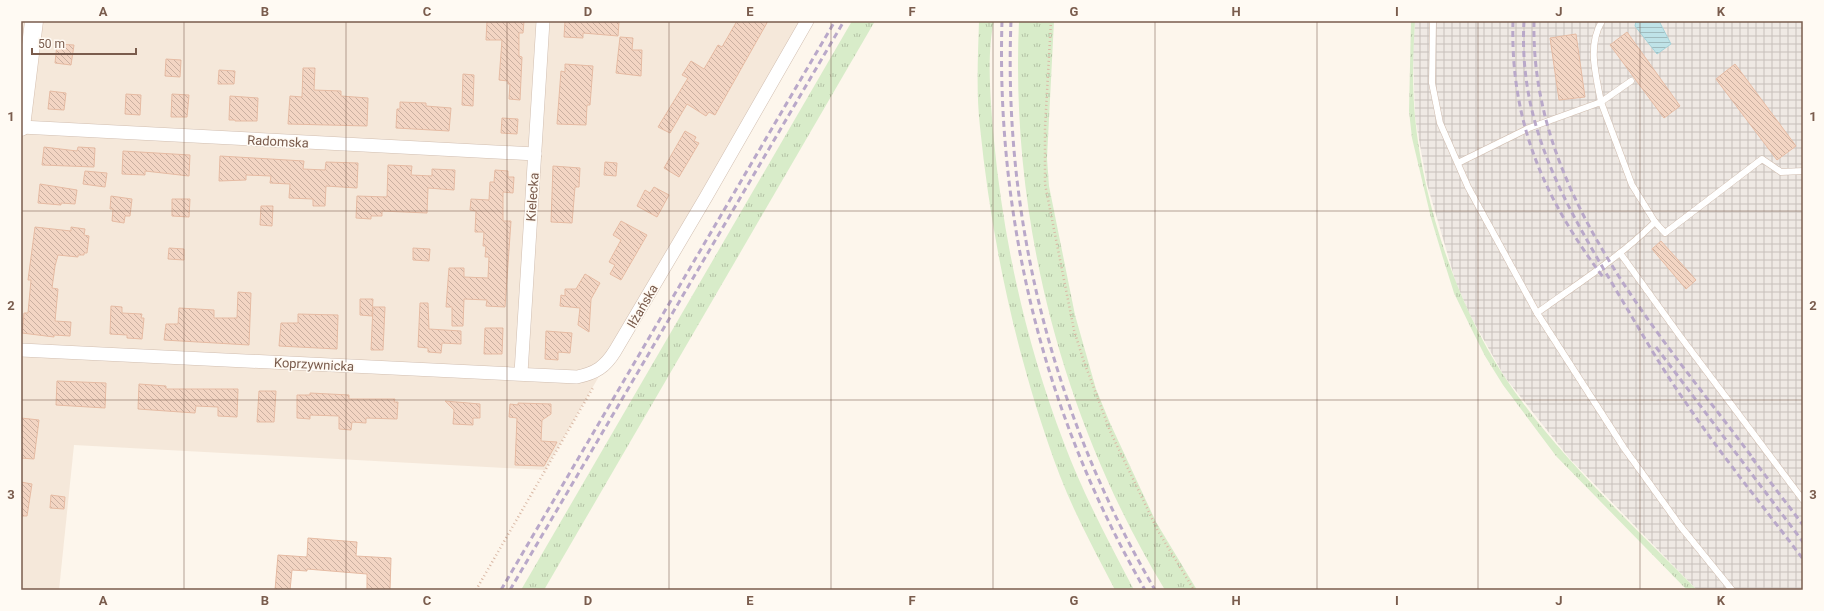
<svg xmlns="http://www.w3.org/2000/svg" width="1824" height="611" font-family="Roboto,sans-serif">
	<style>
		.residential { fill: #f5e8da }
		.industrial { fill: url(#industrial-grid) }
		.grass { fill: url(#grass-tufts) }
		.water { fill: url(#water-rules); stroke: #a5d3da }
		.building { fill: url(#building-back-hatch); stroke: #e6bba3 }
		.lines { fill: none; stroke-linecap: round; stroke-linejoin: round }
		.lane-casing { stroke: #d1beb0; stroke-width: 7 }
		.street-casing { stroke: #d1beb0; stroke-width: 14 }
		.secondary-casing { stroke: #d6c0b0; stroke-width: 19 }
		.path { stroke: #d9b8a5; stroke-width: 2.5; stroke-dasharray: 1 3; stroke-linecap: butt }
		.lane { stroke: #fff; stroke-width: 6 }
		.street { stroke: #fff; stroke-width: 13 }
		.secondary { stroke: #fff; stroke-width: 18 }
		.rail { stroke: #b9a8c9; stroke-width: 3; stroke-dasharray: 6 4; stroke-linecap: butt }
		.grid { fill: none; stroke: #7a5c4d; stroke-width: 1; stroke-opacity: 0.55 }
		.labels { text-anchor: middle; stroke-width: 3; stroke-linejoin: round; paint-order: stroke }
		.street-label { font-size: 13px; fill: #7a5c4d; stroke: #fffaf3 }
		.neatline { fill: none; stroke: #7a5c4d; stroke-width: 1.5 }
		.grid-label { font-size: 13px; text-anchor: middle; font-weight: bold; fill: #7a5c4d }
	</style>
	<defs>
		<pattern id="industrial-grid" width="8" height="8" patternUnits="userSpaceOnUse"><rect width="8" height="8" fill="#efe9e4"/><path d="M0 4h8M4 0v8" fill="none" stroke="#c7c0bb"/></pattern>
		<pattern id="grass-tufts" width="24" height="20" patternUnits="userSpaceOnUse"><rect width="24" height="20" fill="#d8ecc9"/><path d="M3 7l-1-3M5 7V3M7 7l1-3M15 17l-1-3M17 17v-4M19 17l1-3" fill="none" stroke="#b4c2a5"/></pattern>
		<pattern id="water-rules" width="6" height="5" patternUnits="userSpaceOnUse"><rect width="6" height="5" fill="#bfe3e8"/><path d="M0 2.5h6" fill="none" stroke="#a0bbbe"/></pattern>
		<pattern id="building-back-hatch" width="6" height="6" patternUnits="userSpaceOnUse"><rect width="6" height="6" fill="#f3d5c3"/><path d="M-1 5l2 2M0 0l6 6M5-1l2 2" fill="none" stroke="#cab0a1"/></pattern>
	</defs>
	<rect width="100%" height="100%" fill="#fdf6ec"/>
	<polygon class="residential" points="23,21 804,21 545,470 74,445 59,590 21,590 21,37"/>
	<polygon class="industrial" points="1415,21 1803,21 1803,590 1697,590 1569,458 1504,376 1470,315 1456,283 1427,184 1415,117 1413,51"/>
	<g class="grass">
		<polygon points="852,21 875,21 544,590 521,590"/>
		<path d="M979,21H994C986,55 991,106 994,141C1004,245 1027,346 1064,443C1083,494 1109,542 1134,590H1115C1096,553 1075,515 1060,476C1018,364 992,246 980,127C976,92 978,56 979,21Z"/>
		<path d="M1019,21H1054L1047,158L1049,186L1075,315L1096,389L1110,423L1156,522L1197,590H1165C1062,420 1010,219 1019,21Z"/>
		<path d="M1411,21H1415C1413,53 1412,85 1415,117C1423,202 1457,305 1504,376C1557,456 1630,522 1697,590H1687L1556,456L1503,385L1485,356L1470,326L1454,293L1443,258L1431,218L1412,138L1409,111Z"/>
	</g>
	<polygon class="water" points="1636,21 1659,21 1671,44 1657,54 1635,26"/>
	<g class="building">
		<polygon points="487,21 524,21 523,33 519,33 519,56 522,57 520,100 509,99 510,84 508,84 508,81 499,80 502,40 486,40"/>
		<polygon points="565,21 619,22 618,36 583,33 583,38 564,37"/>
		<polygon points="737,21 768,21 715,115 709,112 706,116 687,104 670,133 658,127 688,78 682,75 691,61 704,69 718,45 722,47"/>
		<polygon points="1627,32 1680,106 1664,118 1610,45"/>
		<polygon points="1576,34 1585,97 1559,100 1550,38"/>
		<polygon points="620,37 633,38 632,50 642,50 641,76 616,73"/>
		<polygon points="57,44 74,45 71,65 55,63"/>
		<polygon points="166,59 181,60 180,77 165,76"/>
		<polygon points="565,64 593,66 590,105 587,105 586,125 557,124 561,71 565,72"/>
		<polygon points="1735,64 1796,146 1777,160 1716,79"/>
		<polygon points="303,68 315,68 314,90 341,91 341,96 368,98 367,126 288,124 290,96 302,97"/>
		<polygon points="219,70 235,71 234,84 218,84"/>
		<polygon points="463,74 474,75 473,106 462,105"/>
		<polygon points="50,91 66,93 64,110 48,109"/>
		<polygon points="126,94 141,95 140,115 125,114"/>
		<polygon points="172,94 189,95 187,117 171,117"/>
		<polygon points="230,96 258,98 257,121 235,121 235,120 229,120"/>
		<polygon points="400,102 426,103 426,106 451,108 449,131 396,128 397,109 400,109"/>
		<polygon points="502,118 518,119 517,134 501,133"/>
		<polygon points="685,131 696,137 694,141 699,143 679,177 664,168"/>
		<polygon points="44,147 77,151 78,147 95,148 94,167 42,165"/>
		<polygon points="123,151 190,155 189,176 145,171 145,175 122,174"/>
		<polygon points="220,156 304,161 303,169 325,170 326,162 358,163 357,188 326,186 325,206 313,206 313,199 289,198 290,184 270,183 271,176 246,175 246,180 219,181"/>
		<polygon points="605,162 617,163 616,176 604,175"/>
		<polygon points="388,165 412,166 411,175 432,176 432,169 455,170 454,190 428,188 427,213 382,211 382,216 371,216 371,219 356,218 357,196 387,197"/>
		<polygon points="553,166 580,168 579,187 575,187 572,223 551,222"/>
		<polygon points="495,170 508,171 508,177 514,177 513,193 503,192 503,221 511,221 505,307 486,306 487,300 464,299 463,326 452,326 452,307 446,307 449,268 464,268 464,277 488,278 489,257 485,257 486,246 483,246 484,232 475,232 476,211 470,210 471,199 489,200 490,182 494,182"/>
		<polygon points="85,171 107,173 105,187 83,184"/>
		<polygon points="40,184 77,190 75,204 61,203 61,205 38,203"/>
		<polygon points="654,187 669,195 657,217 637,206 645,190 650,193"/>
		<polygon points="111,196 132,199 130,216 125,216 124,223 112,221 113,209 110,209"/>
		<polygon points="172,199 190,199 189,217 172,216"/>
		<polygon points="261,206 273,206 272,226 260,225"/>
		<polygon points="621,221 647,235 621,280 610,274 615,265 609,262 621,240 613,235"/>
		<polygon points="35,227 71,231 71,227 85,229 84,235 89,236 87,253 84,253 84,255 78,255 78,257 58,255 55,266 52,288 58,289 55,321 71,322 70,336 54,335 54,337 22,333 24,313 28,313 31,280 28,280"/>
		<polygon points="1661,241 1696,280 1686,289 1652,249"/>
		<polygon points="169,248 184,249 184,260 168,259"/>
		<polygon points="413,248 430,249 429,261 413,260"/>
		<polygon points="585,274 600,283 591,299 589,332 578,325 580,308 560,306 561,295 565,296 565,289 576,289"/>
		<polygon points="238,292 251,293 249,345 164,340 166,324 178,324 179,308 214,310 214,318 237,318"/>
		<polygon points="360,299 373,299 372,316 360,315"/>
		<polygon points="420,303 428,303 429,329 461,331 461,344 442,343 441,353 428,352 428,348 418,347"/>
		<polygon points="111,306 122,307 122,313 142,314 141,318 144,318 142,339 127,338 127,335 110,334"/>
		<polygon points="373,307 385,307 383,350 371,350"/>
		<polygon points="298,314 338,315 337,349 279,346 281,323 298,323"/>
		<polygon points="485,328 503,328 502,354 484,354"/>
		<polygon points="546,331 572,333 570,353 558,352 558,360 545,359"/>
		<polygon points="57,381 106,383 105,408 56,405"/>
		<polygon points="139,384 166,386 166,389 238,389 237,417 218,416 218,407 196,406 195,413 138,409"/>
		<polygon points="259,391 276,391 274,422 257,422"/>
		<polygon points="310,393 349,395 349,399 395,399 394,402 398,402 397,419 366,418 366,423 352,422 351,430 339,429 339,416 310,415 310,419 297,418 297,395 310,395"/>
		<polygon points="445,401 480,404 480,418 473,418 473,425 453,424 454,410"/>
		<polygon points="518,403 551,404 551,414 542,420 541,441 557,442 544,466 515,465 517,418 509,417 510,404 518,405"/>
		<polygon points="21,418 39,420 34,459 21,458"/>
		<polygon points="21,482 32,484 27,516 21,516"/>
		<polygon points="51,495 65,497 64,509 50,508"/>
		<polygon points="308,538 357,542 356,556 391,558 390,590 367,590 367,574 307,569 307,571 292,570 290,590 275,590 278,555 307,557"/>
	</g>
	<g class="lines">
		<defs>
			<g id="lane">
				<polyline points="1433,21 1432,83 1440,123 1468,187 1537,313 1624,448 1681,527 1732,590"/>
				<path d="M1602,21C1587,46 1596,75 1601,102L1631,81"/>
				<path d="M1458,163L1529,128L1601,102L1632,185L1655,222C1620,257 1577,284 1537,313"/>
				<polyline points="1655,222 1665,233 1762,159 1781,172 1803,171"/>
				<polyline points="1620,253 1680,336 1803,500"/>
			</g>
			<g id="street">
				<polyline points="21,127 535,154"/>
				<path d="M21,350L577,377C596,373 605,367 615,351L706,197L807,21"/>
				<polyline points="521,373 543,21"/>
			</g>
			<polyline id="secondary" points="21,127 34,21"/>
		</defs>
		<use href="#lane" class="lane-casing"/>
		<use href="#street" class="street-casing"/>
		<use href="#secondary" class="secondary-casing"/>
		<g class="path">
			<polyline points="1051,21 1045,128 1045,184 1074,330 1083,359 1110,431 1158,531 1194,590"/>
			<polyline points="476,590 594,386"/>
		</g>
		<use href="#lane" class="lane"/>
		<use href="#street" class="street"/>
		<use href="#secondary" class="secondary"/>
		<g class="rail">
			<path d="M1002,21C996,221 1045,417 1145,590"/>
			<path d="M1011,21C1003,221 1054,417 1155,590"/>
			<path d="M1513,21C1510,122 1544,198 1603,277"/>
			<path d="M1524,21C1518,128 1567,207 1619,295C1640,330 1660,366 1684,400C1721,455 1763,506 1803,559"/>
			<path d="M1534,21C1530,193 1658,331 1755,461"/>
			<polyline points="1656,347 1803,542"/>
			<polyline points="1752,458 1803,525"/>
			<polyline points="501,590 835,21"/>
			<polyline points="510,590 844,21"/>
		</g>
	</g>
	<path class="grid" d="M184,21V590M346,21V590M507,21V590M669,21V590M831,21V590M993,21V590M1155,21V590M1317,21V590M1478,21V590M1640,21V590M21,211H1803M21,400H1803"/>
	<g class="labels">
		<g class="street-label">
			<text transform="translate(278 141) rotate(3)" y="5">Radomska</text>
			<text transform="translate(532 197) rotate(-86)" y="5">Kielecka</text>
			<text transform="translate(642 306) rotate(-60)" y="5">Iłżańska</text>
			<text transform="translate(314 364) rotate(3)" y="5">Koprzywnicka</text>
		</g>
	</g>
	<rect width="1824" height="611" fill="none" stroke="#fffaf3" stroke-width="44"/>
	<path d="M32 48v6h104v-6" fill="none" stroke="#7a5c4d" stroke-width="2"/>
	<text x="38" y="48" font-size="12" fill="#7a5c4d" stroke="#fffaf3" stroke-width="3" paint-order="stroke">50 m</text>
	<rect x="22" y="22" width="1780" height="567" class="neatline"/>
	<g class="grid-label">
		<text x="103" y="16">A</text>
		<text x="265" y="16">B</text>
		<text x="427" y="16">C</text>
		<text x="588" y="16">D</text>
		<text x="750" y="16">E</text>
		<text x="912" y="16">F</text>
		<text x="1074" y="16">G</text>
		<text x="1236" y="16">H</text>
		<text x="1397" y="16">I</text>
		<text x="1559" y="16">J</text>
		<text x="1721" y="16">K</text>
		<text x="11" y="121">1</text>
		<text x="1813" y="121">1</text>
		<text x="11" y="310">2</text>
		<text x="1813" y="310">2</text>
		<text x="11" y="499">3</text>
		<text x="1813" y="499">3</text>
		<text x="103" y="605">A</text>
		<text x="265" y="605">B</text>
		<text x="427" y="605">C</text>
		<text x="588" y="605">D</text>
		<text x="750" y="605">E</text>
		<text x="912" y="605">F</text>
		<text x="1074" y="605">G</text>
		<text x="1236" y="605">H</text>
		<text x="1397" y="605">I</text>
		<text x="1559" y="605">J</text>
		<text x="1721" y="605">K</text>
	</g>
</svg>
